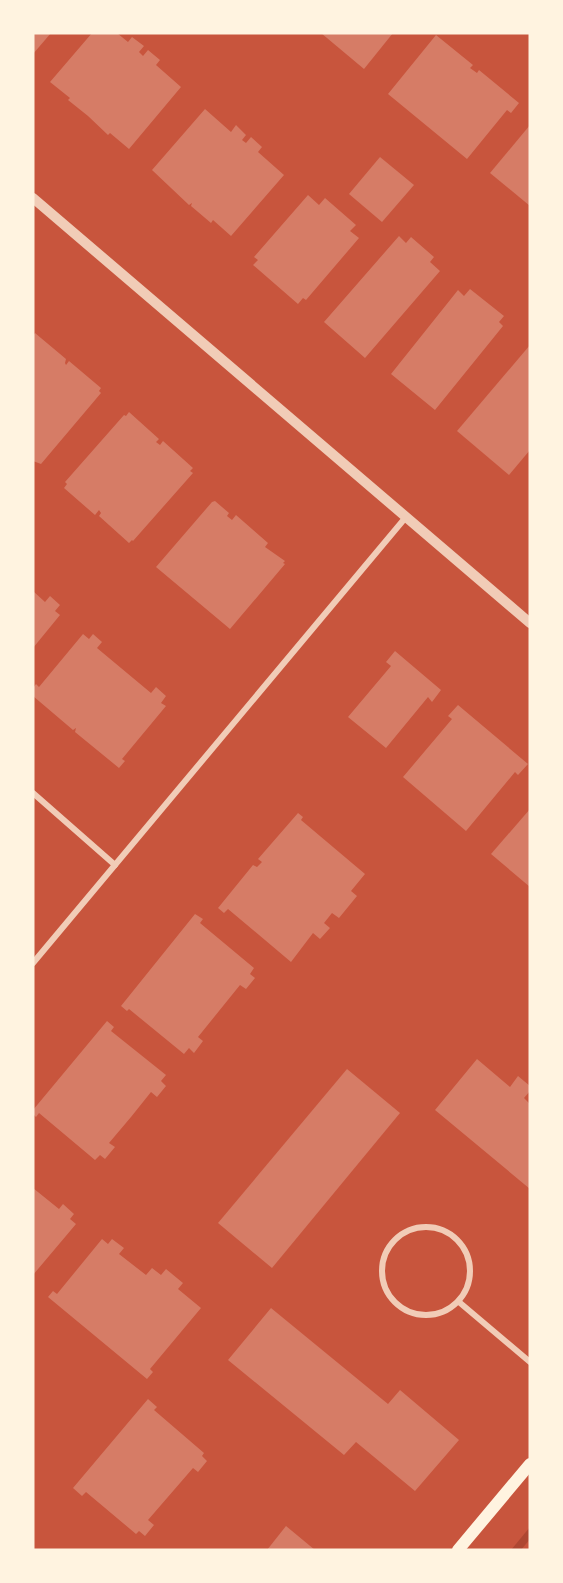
<svg xmlns="http://www.w3.org/2000/svg" width="563" height="1583" font-family="'DejaVu Sans',sans-serif">
	<style>
		.green { fill: #ae4732 }
		.building { fill: #d67c66 }
		.lines { fill: none; stroke-linecap: round; stroke-linejoin: round }
		.minor { stroke: #f1ccb7; stroke-width: 6 }
		.tertiary { stroke: #f1ccb7; stroke-width: 10 }
		.secondary { stroke: #fff3e0; stroke-width: 12 }
	</style>
	<rect width="100%" height="100%" fill="#c8553d"/>
	<polygon class="green" points="530,1527 530,1539 521,1550 511,1550"/>
	<g class="building">
		<polygon points="33,33 51,33 33,54"/>
		<polygon points="92,33 117,33 128,42 132,37 144,46 139,52 143,56 148,50 160,60 156,65 181,87 129,149 110,133 108,135 88,116 68,100 70,98 50,82"/>
		<polygon points="321,33 393,33 364,69"/>
		<polygon points="436,35 473,65 470,68 477,73 479,70 519,103 511,113 507,110 467,159 388,94"/>
		<polygon points="205,109 231,132 236,125 246,135 242,140 246,143 251,137 262,147 258,152 284,175 231,236 213,220 211,223 191,206 192,203 189,205 152,170"/>
		<polygon points="530,125 530,206 490,173"/>
		<polygon points="380,157 414,185 382,222 349,194"/>
		<polygon points="308,195 319,205 325,198 356,225 350,231 359,238 306,300 303,298 298,304 253,265 258,260 254,257"/>
		<polygon points="399,236 406,243 411,237 434,257 430,262 440,271 365,358 324,322"/>
		<polygon points="470,289 504,316 499,322 503,326 435,410 391,374 458,290 464,296"/>
		<polygon points="35,333 66,359 65,363 66,365 69,361 101,388 99,391 101,393 41,464 33,461 33,336"/>
		<polygon points="530,345 530,450 509,475 457,431"/>
		<polygon points="129,412 159,439 156,442 160,445 163,441 193,468 190,471 193,473 133,541 132,540 129,543 99,516 101,513 99,510 95,515 64,488 67,484 65,482 124,415 126,416"/>
		<polygon points="215,501 229,513 227,516 232,520 236,515 268,543 265,547 285,561 283,563 285,564 230,629 156,567 212,502"/>
		<polygon points="33,591 45,602 50,596 60,605 55,611 60,615 33,648"/>
		<polygon points="83,634 89,639 93,634 102,642 97,648 151,693 156,687 166,696 161,703 166,706 122,759 125,761 119,768 75,732 76,728 73,730 33,696 33,688 36,684 39,687"/>
		<polygon points="395,651 441,690 432,702 428,697 386,748 348,717 391,666 386,662"/>
		<polygon points="458,705 528,764 518,775 515,772 466,831 403,777 452,719 448,716"/>
		<polygon points="530,809 530,887 491,854"/>
		<polygon points="298,813 303,817 301,820 365,874 351,891 357,896 339,918 332,913 324,923 330,928 320,939 313,933 291,962 228,909 224,913 218,908 253,865 257,867 262,862 258,859"/>
		<polygon points="195,914 203,919 200,923 254,968 250,974 255,978 246,989 240,985 198,1037 203,1041 194,1053 189,1048 184,1054 129,1009 127,1011 121,1006"/>
		<polygon points="107,1021 114,1027 111,1031 166,1075 161,1081 166,1086 157,1097 151,1092 131,1117 109,1143 115,1147 105,1159 100,1155 95,1160 39,1113 36,1117 33,1114 33,1110"/>
		<polygon points="477,1059 510,1087 518,1076 530,1086 530,1091 524,1098 530,1104 530,1189 435,1110"/>
		<polygon points="347,1069 400,1113 272,1268 218,1223"/>
		<polygon points="33,1188 59,1209 63,1204 74,1214 70,1219 76,1224 33,1275"/>
		<polygon points="102,1239 108,1244 112,1239 124,1248 119,1254 146,1275 152,1268 161,1275 166,1269 183,1283 178,1289 201,1308 150,1369 153,1372 147,1379 48,1297 53,1291 57,1294"/>
		<polygon points="271,1308 388,1404 400,1390 459,1440 415,1491 356,1442 344,1455 228,1360"/>
		<polygon points="148,1399 157,1407 154,1410 204,1453 202,1456 207,1461 198,1472 193,1468 148,1520 154,1525 145,1536 139,1531 136,1534 86,1492 82,1496 73,1488"/>
		<polygon points="286,1526 315,1550 267,1550"/>
	</g>
	<g class="lines">
		<g class="minor">
			<polyline points="33,793 115,865"/>
			<polyline points="33,963 406,517"/>
			<circle cx="426" cy="1271" r="44"/>
			<polyline points="459,1302 530,1362"/>
		</g>
		<polyline class="tertiary" points="33,198 530,623"/>
		<polyline class="secondary" points="458,1550 530,1464"/>
	</g>
	<rect width="563" height="1583" fill="none" stroke="#fff3e0" stroke-width="69"/>
</svg>
